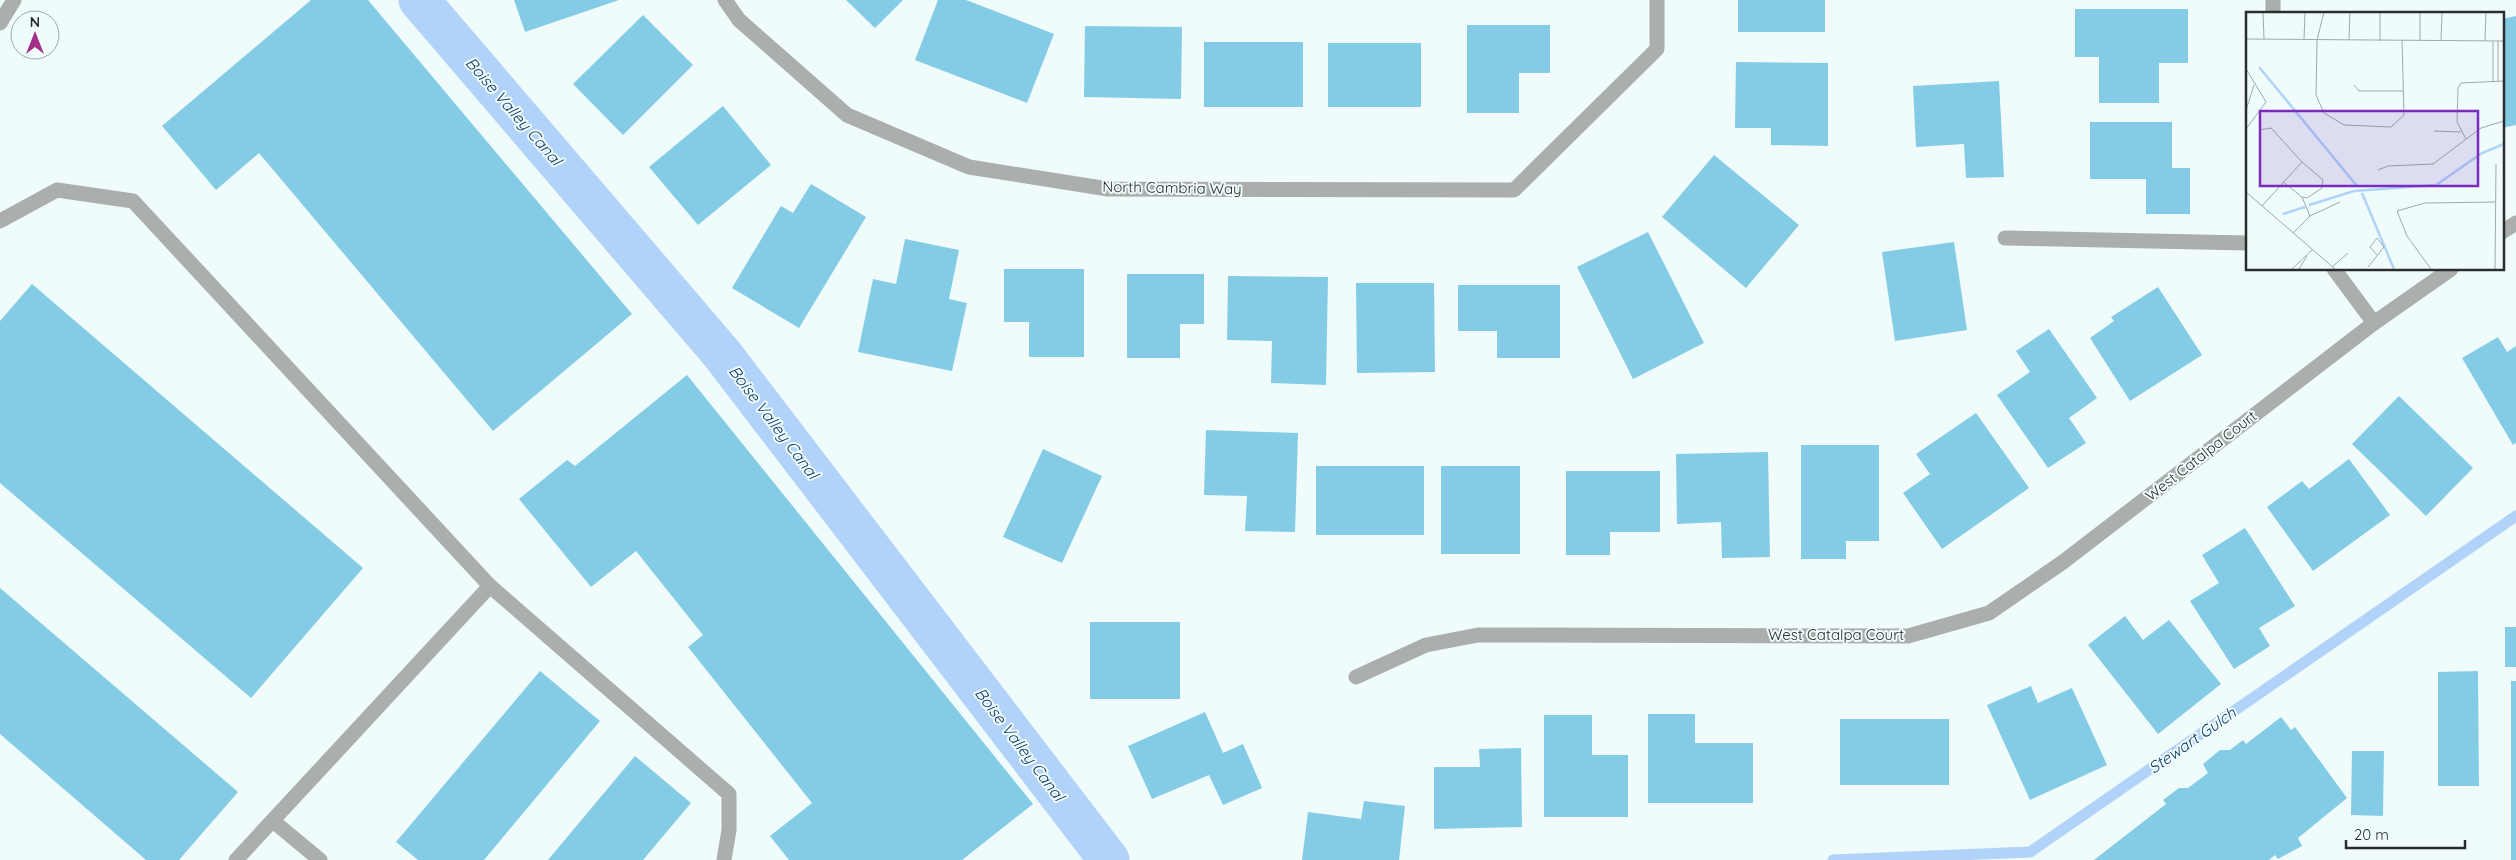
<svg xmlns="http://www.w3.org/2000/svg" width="2516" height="860" font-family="Quicksand,sans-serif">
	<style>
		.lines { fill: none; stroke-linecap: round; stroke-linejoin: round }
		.stream { stroke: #b1d2f9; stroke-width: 11 }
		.canal { stroke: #b1d2f9; stroke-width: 41 }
		.building { fill: #84cce6 }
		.lane { stroke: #aaaeac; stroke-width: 15 }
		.street { stroke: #aaaeac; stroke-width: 15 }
		.labels { text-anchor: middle; stroke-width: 4; stroke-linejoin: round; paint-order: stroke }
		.street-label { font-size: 15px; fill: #282d2d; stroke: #effcfb }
		.water-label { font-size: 16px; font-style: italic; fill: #103c67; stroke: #effcfb }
		.inset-river { fill: none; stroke: #b1d2f9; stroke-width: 2.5 }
		.inset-road { fill: none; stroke: #9fa9a9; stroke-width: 1 }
		.view { fill: #7b2cbf; fill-opacity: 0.15; stroke: #7b2cbf; stroke-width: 2.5 }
		.inset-edge { fill: none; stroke: #282d2d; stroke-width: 2.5 }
	</style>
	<rect width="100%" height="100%" fill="#effcfb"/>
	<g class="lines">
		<polyline class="stream" points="1833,860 2030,852 2516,516"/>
		<polyline class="canal" points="419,0 722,354 1109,860"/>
	</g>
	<g class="building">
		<polygon points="311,0 368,0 632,314 493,431 259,153 216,190 162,126"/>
		<polygon points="514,0 619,0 525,32"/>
		<polygon points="846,0 903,0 875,28"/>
		<polygon points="938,0 966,0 1054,34 1027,103 915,60"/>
		<rect x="1738" y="0" width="87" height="32"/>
		<polygon points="2075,9 2188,9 2188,63 2159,63 2159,103 2099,103 2099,57 2075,57"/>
		<polygon points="643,15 693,65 623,135 573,84"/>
		<polygon points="2516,16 2516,125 2502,128 2502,19"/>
		<polygon points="1467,25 1550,25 1550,73 1519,73 1519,113 1467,113"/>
		<polygon points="1085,26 1182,27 1181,99 1084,97"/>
		<rect x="1204" y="42" width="99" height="65"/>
		<rect x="1328" y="43" width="93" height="64"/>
		<polygon points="1736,62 1828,63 1828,146 1771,145 1771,128 1735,128"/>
		<polygon points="1999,81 2004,177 1966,178 1964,144 1916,147 1913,86"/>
		<polygon points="723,106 771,165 698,225 649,167"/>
		<polygon points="2090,122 2172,122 2172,168 2190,168 2190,214 2146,214 2146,179 2090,179"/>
		<polygon points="1714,155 1799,225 1746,288 1662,217"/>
		<polygon points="811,184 866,217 799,328 732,288 781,206 793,213"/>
		<polygon points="1648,232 1704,343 1633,379 1577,267"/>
		<polygon points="905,239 959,250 949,299 967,303 952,371 858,352 873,279 896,284"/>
		<polygon points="1954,242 1967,330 1895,341 1882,252"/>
		<polygon points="1004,269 1084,269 1084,357 1029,357 1029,322 1004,322"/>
		<polygon points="1127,274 1204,274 1204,324 1180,324 1180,358 1127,358"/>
		<polygon points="1228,276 1328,277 1326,385 1271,383 1272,341 1227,340"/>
		<polygon points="1356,283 1434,283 1435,372 1357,373"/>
		<polygon points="32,284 363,568 251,698 0,483 0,321"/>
		<polygon points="1458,285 1560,285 1560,358 1497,358 1497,331 1458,331"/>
		<polygon points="2158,287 2202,355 2130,401 2090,338 2114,321 2111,317"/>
		<polygon points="2049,329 2097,398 2069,418 2086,443 2048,468 1997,395 2030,372 2016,351"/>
		<polygon points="2498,337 2507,352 2516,346 2516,443 2513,445 2462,358"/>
		<polygon points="687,375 1033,804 962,860 789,860 770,836 812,803 688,647 703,635 636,551 591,587 519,499 567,460 575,466"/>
		<polygon points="2399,396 2473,468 2426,516 2352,444"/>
		<polygon points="1976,413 2029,488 1942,549 1903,493 1930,474 1916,454"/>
		<polygon points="1206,430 1298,433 1295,532 1245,531 1247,496 1204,495"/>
		<polygon points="1801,445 1879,445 1879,541 1846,541 1846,559 1801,559"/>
		<polygon points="1043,449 1102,476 1062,563 1003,537"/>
		<polygon points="1768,452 1770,557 1722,558 1721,522 1677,524 1676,454"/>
		<polygon points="2349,459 2390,515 2313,571 2267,507 2302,481 2309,489"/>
		<rect x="1316" y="466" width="108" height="69"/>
		<rect x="1441" y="466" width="79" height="88"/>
		<polygon points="1566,471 1660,471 1660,532 1610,532 1610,555 1566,555"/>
		<polygon points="2245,528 2295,606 2259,628 2270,646 2234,669 2190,601 2219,583 2202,555"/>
		<polygon points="0,588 238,792 179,860 146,860 0,734"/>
		<polygon points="2125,616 2143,640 2169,620 2221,684 2158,734 2088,645"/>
		<rect x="1090" y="622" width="90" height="77"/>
		<rect x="2505" y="627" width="11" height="40"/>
		<polygon points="540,671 600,721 484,860 418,860 396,842"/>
		<polygon points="2478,671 2479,786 2438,786 2438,672"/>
		<rect x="2511" y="681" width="5" height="179"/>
		<polygon points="2031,686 2038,703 2072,688 2107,765 2030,800 1987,705"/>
		<polygon points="1205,712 1223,753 1243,744 1262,788 1223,805 1209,775 1152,799 1128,746"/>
		<polygon points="1648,714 1695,714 1695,743 1753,743 1753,803 1648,803"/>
		<polygon points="1544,715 1592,715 1592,755 1628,755 1628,817 1544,817"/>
		<polygon points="2281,717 2291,730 2295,727 2347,798 2298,838 2302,846 2278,859 2275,855 2269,860 2094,860 2166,804 2163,800 2179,788 2188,788 2208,773 2203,764 2220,750 2230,750 2243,740 2246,744"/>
		<rect x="1840" y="719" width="109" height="66"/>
		<polygon points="1521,748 1522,827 1434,829 1434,767 1480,767 1479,749"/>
		<polygon points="2352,751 2384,751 2383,816 2351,815"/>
		<polygon points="635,756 691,803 643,860 548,860"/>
		<polygon points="1364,801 1405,806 1399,860 1302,860 1308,812 1361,819"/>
	</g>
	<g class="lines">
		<g class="lane">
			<polyline points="0,23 14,0"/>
			<polyline points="0,221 57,190 133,201 490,586"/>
			<polyline points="2005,238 2247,243"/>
			<polyline points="273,821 320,860"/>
			<polyline points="236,860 490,586 729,794 729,830 724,860"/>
		</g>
		<g class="street">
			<polyline points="725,0 739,20 847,115 969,167 1108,189 1514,190 1657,49 1657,0"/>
			<polyline points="2273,14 2273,0"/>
			<polyline points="2502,232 2516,223"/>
			<polyline points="2334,269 2374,323"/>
			<polyline points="1356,677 1426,645 1478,635 1908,636 1989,613 2063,562 2374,323 2451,269"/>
		</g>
	</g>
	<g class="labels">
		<g class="street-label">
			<text transform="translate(1172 188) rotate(1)" y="5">North Cambria Way</text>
			<text transform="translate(2201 456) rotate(-38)" y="5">West Catalpa Court</text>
			<text x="1836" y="640">West Catalpa Court</text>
		</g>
		<g class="water-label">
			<text transform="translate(514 111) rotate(49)" y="6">Boise Valley Canal</text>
			<text transform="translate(774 422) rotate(53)" y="6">Boise Valley Canal</text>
			<text transform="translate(2192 740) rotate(-35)" y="6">Stewart Gulch</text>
			<text transform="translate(1020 744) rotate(53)" y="6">Boise Valley Canal</text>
		</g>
	</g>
	<g transform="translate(2246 12)">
		<rect width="258" height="258" fill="#effcfb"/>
		<path class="inset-river" d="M13,55L111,174M116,181L148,257M63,193L108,179L190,173L236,141L258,132M37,202L59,195"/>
		<path class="inset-road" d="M17,0L18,27M78,0L71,28L70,83L78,101L98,113L145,115L158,103L156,28M134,0V29M0,27L258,29M58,28L59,0M103,28L104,0M174,28V0M195,29L196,0M239,29L240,0M252,29V69M0,57L20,90L0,117M247,69V29M108,73L113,79H158M0,98L8,73M13,118L25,116L56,150M188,119L215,120M220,127L211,110L212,76L215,71L258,69M132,158L142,154L187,152L235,116L258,109M0,180L89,257M56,185L64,204M16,194L34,174L56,150L77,168L76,176L61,186L56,185L37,170M47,221L64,204L94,190M86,255L102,241M122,255L138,235L131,226L124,235L131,243M46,257L66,238M53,257L61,244M185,257L161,224L151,199L179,191L249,190M249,257L250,152"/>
		<path class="view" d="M14,99H232V174H14Z"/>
		<rect width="258" height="258" class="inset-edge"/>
	</g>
	<g transform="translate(35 35)"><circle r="24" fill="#effcfb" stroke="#9fa9a9"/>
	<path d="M0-4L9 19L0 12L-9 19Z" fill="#a42f88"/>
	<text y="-8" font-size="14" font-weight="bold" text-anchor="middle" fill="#282d2d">N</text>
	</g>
	<path d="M2346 840v8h119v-8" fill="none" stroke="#282d2d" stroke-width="2.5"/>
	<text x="2354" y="840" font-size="15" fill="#282d2d" stroke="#effcfb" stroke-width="4" paint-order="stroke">20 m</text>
</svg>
